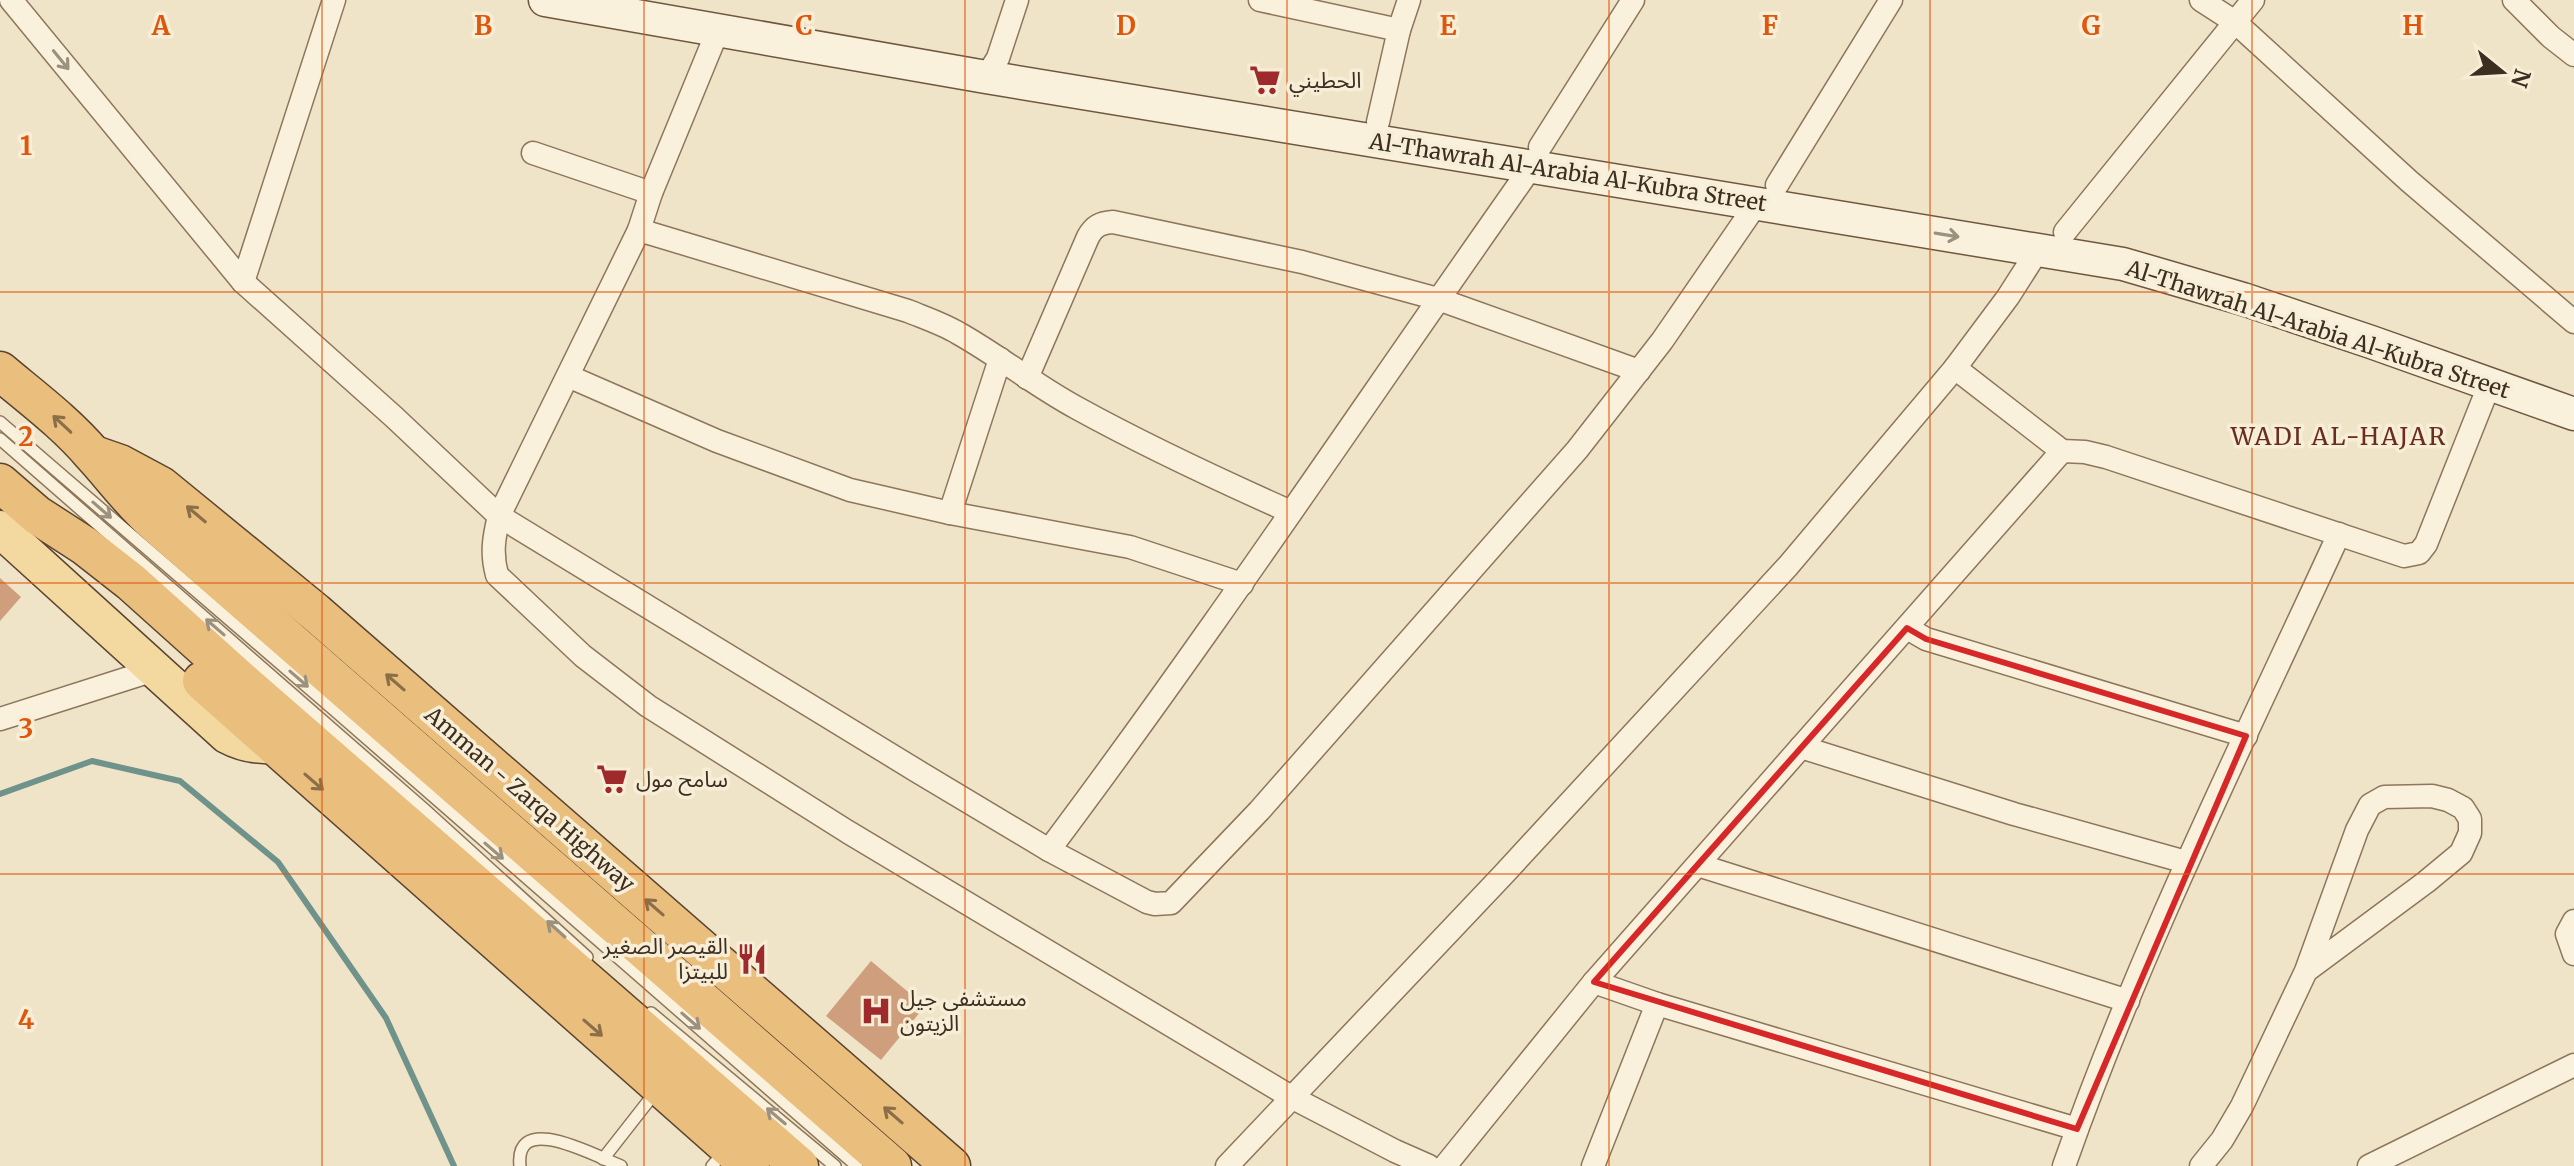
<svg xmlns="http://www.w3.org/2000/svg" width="2574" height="1166" font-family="Merriweather,'Noto Sans Arabic',serif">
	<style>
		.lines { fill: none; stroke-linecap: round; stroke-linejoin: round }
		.stream { stroke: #6f938a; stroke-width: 6 }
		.building { fill: #cf9f7d }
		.service-casing { stroke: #8d765c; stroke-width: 14 }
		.minor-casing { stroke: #8d765c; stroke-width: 25 }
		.secondary-casing { stroke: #6f573f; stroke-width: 35 }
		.primary-casing { stroke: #5b4430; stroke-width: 39 }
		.trunk-casing { stroke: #5b4430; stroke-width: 41 }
		.service { stroke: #faf1dc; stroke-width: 11 }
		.minor { stroke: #faf1dc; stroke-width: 22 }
		.secondary { stroke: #faf1dc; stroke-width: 32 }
		.primary { stroke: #f3d9a0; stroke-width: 36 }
		.trunk { stroke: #eabe7c; stroke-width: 38 }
		.oneway { stroke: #9c907e }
		.oneway2 { stroke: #8b6f49 }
		.marked { fill: none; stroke: #d62828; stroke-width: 6; stroke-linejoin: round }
		.grid { fill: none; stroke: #df570d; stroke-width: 2; stroke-opacity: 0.55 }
		.labels { text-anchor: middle; stroke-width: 7; stroke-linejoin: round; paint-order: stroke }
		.poi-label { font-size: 22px; fill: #3d2e20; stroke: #f7eed8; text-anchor: start }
		.street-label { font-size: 22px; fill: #3d2e20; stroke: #f7eed8 }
		.neighbourhood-label { font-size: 24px; letter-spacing: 2px; fill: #6b2e1e; stroke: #f7eed8 }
		.grid-label { font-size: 26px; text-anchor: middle; font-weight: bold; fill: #df570d; stroke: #f7eed8; stroke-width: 7; stroke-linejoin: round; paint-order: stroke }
	</style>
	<rect width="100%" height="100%" fill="#f0e4c8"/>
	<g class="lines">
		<polyline class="stream" points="0,794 92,761 180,781 278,862 386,1018 454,1166"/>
	</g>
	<g class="building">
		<polygon points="0,578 21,597 0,621"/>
		<polygon points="871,961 925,1006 881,1060 826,1016"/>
	</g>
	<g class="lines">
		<defs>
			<g id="service">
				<polyline points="0,422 332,708 857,1166"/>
				<polyline points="0,439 425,810 587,957"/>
				<polyline points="651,1013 835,1166"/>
				<polyline points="603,1159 657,1090"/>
				<path d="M520,1166C514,1110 597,1157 621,1166"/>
				<polyline points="712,1166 725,1151"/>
			</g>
			<g id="minor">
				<polyline points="11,0 243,282 394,417 499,516 917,771 1049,850 1147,902 1155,904 1171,903 1259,811 1577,450 1662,341 1757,203"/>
				<polyline points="1260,0 1399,30"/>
				<polyline points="2201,0 2235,22 2409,181 2574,322"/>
				<polyline points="2514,0 2551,37 2574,55"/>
				<path d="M718,30L651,193L639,230L499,516C494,537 491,553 497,575L583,656L648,706L848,832L1291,1097L1395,1151L1429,1166"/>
				<polyline points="986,77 998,58 1017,0"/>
				<polyline points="1378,122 1399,30 1409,0"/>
				<polyline points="1540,147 1633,0"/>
				<polyline points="533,153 651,193"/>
				<polyline points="1777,185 1891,0"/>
				<path d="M639,230L908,311C925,318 943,324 958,333C999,356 1036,386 1077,408C1146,446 1219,480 1291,512"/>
				<polyline points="2065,232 2253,0"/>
				<polyline points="243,282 334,0"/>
				<polyline points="1955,368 2062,451 2085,452 2106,457 2404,556 2419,553 2426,544 2490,383"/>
				<polyline points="568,376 717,441 850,490 950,513 1130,547 1242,584"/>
				<path d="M1027,378L1088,237C1094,226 1100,223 1113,222L1302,262L1438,299L1639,371"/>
				<polyline points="950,513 1000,359"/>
				<polyline points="1907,628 1926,639 2246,736"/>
				<polyline points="0,719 154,670"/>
				<polyline points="1801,747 2014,814 2186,862"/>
				<path d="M1049,850C1217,626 1371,394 1532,166"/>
				<polyline points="1698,865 2128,1001"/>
				<polyline points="2574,921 2567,934 2574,954"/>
				<polyline points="1594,982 1657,1004 2077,1129"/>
				<polyline points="1227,1166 1502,876 1788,566 1955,368 2008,297 2038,250"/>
				<polyline points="1445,1166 1594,982 2062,451"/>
				<polyline points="1593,1166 1657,1004"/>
				<path d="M2064,1166C2140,949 2243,743 2339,534"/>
				<polyline points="2201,1166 2222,1140 2242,1106 2306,971 2357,830 2370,805 2384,797 2432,796 2448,800 2463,808 2470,819 2470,833 2461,853 2426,882 2306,971"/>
				<polyline points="2369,1166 2574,1065"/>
			</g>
			<polyline id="secondary" points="545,0 986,77 2123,264 2243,299 2371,342 2574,414"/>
			<path id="primary" d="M0,529L227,735C242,743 255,746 272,745"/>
			<g id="trunk">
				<path d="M0,371C32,398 66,423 93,455C114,478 132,503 156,524L892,1166"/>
				<polyline points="97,456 120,464 161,486 315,612 951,1166"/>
				<polyline points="0,483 37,515 85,546 131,582 248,687 799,1166"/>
				<polyline points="202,681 750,1166"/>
			</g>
		</defs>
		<use href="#service" class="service-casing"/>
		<use href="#minor" class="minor-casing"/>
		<use href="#secondary" class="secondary-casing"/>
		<use href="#primary" class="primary-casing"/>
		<use href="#trunk" class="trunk-casing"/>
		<use href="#service" class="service"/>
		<use href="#minor" class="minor"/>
		<use href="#secondary" class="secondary"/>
		<use href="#primary" class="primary"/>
		<use href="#trunk" class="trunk"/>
	</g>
	<defs><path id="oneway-shaft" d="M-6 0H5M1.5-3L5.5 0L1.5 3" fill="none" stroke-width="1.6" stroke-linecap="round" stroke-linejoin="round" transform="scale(2)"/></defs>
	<g class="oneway">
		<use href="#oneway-shaft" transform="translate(61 60) rotate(51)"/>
		<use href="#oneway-shaft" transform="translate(1947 235) rotate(9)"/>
		<use href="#oneway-shaft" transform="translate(102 510) rotate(41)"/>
		<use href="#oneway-shaft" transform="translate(215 627) rotate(-139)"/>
		<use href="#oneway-shaft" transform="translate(299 679) rotate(41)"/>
		<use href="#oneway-shaft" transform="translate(494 851) rotate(41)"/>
		<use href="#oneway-shaft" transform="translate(556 929) rotate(-138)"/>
		<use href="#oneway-shaft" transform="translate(691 1021) rotate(41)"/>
		<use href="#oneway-shaft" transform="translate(776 1116) rotate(-140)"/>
	</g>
	<g class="oneway2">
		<use href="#oneway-shaft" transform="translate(62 424) rotate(-137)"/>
		<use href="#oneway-shaft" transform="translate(196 514) rotate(-140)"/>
		<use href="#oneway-shaft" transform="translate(395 682) rotate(-139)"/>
		<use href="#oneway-shaft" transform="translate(314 782) rotate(41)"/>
		<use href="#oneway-shaft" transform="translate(654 907) rotate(-139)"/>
		<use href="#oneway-shaft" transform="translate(593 1028) rotate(41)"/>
		<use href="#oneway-shaft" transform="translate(893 1115) rotate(-139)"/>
	</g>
	<path class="marked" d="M1907,628L1926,639L2246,736L2077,1129L1594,982Z"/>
	<path class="grid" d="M322,0V1166M644,0V1166M965,0V1166M1287,0V1166M1609,0V1166M1930,0V1166M2252,0V1166M0,292H2574M0,583H2574M0,874H2574"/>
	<defs>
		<symbol id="supermarket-bare" viewBox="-9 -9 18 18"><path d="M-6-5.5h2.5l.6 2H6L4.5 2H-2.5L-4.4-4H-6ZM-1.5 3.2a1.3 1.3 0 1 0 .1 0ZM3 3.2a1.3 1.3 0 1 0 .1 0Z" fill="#9e2a2b" stroke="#f7eed8" stroke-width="2.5" paint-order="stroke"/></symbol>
		<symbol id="restaurant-bare" viewBox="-9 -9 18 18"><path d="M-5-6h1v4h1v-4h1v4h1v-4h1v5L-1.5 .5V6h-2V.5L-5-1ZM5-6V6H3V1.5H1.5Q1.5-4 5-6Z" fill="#9e2a2b" stroke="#f7eed8" stroke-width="2.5" paint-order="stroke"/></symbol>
		<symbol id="hospital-bare" viewBox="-9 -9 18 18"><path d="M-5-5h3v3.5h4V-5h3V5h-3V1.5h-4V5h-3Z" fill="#9e2a2b" stroke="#f7eed8" stroke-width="2.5" paint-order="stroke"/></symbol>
	</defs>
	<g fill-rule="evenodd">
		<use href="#supermarket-bare" x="1243" y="58" width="44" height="44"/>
		<use href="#supermarket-bare" x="590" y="757" width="44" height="44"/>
		<use href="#restaurant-bare" x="730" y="937" width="44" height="44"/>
		<use href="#hospital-bare" x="854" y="989" width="44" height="44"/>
	</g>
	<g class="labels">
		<g class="poi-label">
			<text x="1289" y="88">الحطيني</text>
			<text x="636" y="787">سامح مول</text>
			<text x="728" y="954" text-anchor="end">القيصر الصغير<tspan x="728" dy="25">للبيتزا</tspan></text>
			<text x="900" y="1006">مستشفى جيل<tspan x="900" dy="25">الزيتون</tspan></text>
		</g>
		<g class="street-label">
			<text transform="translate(1568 172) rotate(9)" y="8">Al-Thawrah Al-Arabia Al-Kubra Street</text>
			<text transform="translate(2318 329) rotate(18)" y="8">Al-Thawrah Al-Arabia Al-Kubra Street</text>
			<text transform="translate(530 799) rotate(41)" y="8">Amman - Zarqa Highway</text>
		</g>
		<g class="neighbourhood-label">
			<text x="2339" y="445">WADI AL-HAJAR</text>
		</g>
	</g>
	<g class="grid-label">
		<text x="161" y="35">A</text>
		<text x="483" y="35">B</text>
		<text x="804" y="35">C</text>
		<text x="1126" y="35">D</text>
		<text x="1448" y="35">E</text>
		<text x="1770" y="35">F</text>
		<text x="2091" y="35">G</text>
		<text x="2413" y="35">H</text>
		<text x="26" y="155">1</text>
		<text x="26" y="446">2</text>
		<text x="26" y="738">3</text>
		<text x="26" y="1029">4</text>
	</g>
	<g transform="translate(2502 72) rotate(108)" stroke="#f7eed8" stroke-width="6" paint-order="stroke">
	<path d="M0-6L14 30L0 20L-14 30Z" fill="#3d2e20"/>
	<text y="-12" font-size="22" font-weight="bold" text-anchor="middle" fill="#3d2e20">N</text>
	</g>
</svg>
